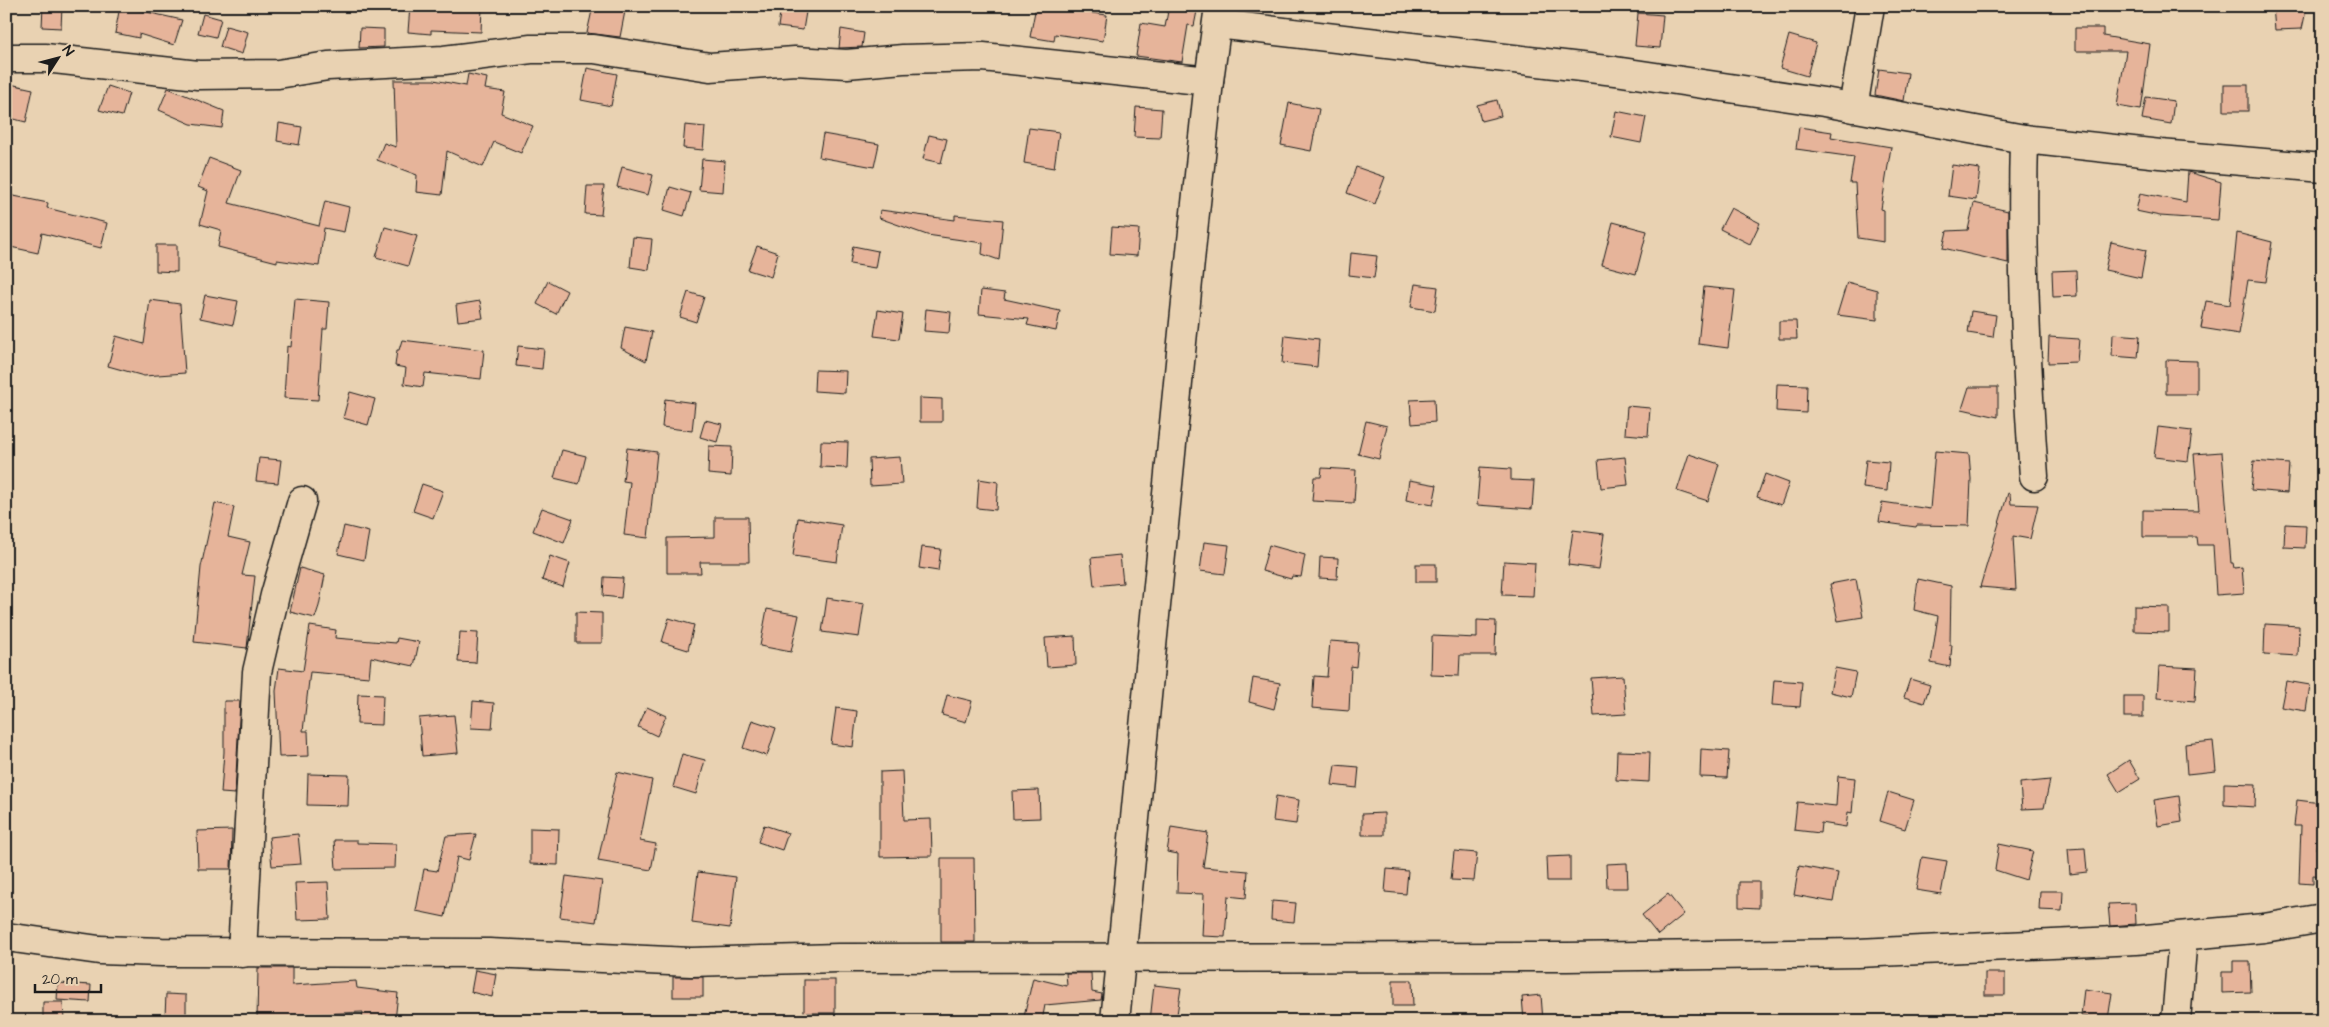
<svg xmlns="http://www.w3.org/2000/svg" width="2329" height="1027" font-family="'Architects Daughter',sans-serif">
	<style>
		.building { fill: #e6b49a; stroke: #1c1c1c }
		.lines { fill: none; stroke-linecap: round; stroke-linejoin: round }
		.minor-casing { stroke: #1c1c1c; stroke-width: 31 }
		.minor { stroke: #e9d2b2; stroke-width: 28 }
	</style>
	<rect width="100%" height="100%" fill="#e9d2b2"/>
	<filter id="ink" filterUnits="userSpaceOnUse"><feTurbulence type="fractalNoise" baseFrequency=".02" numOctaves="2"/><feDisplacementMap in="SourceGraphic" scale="10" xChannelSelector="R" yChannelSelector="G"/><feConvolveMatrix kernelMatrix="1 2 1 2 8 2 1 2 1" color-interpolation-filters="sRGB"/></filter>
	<g filter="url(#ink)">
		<g class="building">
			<polygon points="43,6 62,6 61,28 42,27"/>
			<polygon points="120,6 182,20 174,45 139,34 139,38 115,33"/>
			<polygon points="410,6 482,6 481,32 431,30 431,34 408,32"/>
			<polygon points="593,6 626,6 620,37 587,33"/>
			<polygon points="781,6 807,6 803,30 778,27"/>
			<polygon points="1036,6 1107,15 1103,41 1055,34 1054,41 1030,37"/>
			<polygon points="1169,6 1198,6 1194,26 1188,25 1182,62 1136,56 1141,23 1165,27"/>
			<polygon points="2273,6 2307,6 2302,29 2275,30"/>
			<polygon points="1638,13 1663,15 1660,48 1635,46"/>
			<polygon points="203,14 221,19 216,37 198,33"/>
			<polygon points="226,26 248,32 242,54 220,47"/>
			<polygon points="360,28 384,29 384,47 359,48"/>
			<polygon points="2075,28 2103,28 2103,36 2150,44 2141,110 2117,106 2126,51 2075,51"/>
			<polygon points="841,29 864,33 862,47 839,48"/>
			<polygon points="1789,35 1816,43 1807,76 1780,68"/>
			<polygon points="587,68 617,74 611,106 581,100"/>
			<polygon points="1879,69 1908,73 1904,101 1875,95"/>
			<polygon points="468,74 487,78 485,89 505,92 501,113 533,126 521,153 494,142 483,167 447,151 442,195 416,192 417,175 377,160 384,143 396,147 394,80 434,80 466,86"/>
			<polygon points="10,84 33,89 26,122 6,117 6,101"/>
			<rect x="2224" y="85" width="24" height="26"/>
			<polygon points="108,86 129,93 122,116 99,110"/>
			<polygon points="168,88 224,111 222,128 191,124 159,110"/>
			<polygon points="2146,97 2174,101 2171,124 2142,119"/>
			<polygon points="1497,100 1501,116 1481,121 1477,105"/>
			<polygon points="1289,103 1319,109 1311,151 1281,145"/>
			<polygon points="1136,107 1162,109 1160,138 1134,137"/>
			<polygon points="1616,111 1646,117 1641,143 1611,137"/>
			<polygon points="279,123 302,127 299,145 277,141"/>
			<polygon points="685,125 705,127 703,150 683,148"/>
			<polygon points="1799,127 1832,132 1831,137 1891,147 1881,209 1884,210 1884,242 1858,238 1855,183 1850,183 1854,157 1796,149"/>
			<polygon points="1029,128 1059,132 1054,168 1024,163"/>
			<polygon points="823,134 879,144 874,167 819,157"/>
			<polygon points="929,135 947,139 941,163 923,159"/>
			<polygon points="209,158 241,170 229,203 319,226 325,201 349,207 344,232 324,228 319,266 277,260 277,262 218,247 221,230 200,224 208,191 198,187"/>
			<polygon points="702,159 725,161 723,192 699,190"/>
			<polygon points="1952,165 1980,169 1976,200 1948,196"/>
			<polygon points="622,167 653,175 648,195 617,187"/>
			<polygon points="1356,167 1385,177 1375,204 1347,193"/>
			<polygon points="2188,172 2221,182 2218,220 2160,216 2136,211 2140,193 2186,202"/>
			<polygon points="587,186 604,186 601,215 585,214"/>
			<polygon points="670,187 691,193 684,216 664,210"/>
			<polygon points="9,195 48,203 47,208 107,223 101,248 42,233 38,253 6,246 6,209"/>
			<polygon points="1974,203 2008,211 2008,263 1943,248 1947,231 1968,230"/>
			<polygon points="1731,208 1760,223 1750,244 1720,229"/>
			<polygon points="880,210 955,220 955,215 1003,220 999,260 982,254 983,243 927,235 879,218"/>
			<polygon points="1613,222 1647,231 1636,274 1602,265"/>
			<polygon points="385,227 417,236 408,266 376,257"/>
			<polygon points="1112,227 1139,229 1137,256 1110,254"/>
			<polygon points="2237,233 2272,242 2266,282 2248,280 2239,334 2201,328 2206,301 2230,305"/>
			<polygon points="633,237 652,239 649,270 630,267"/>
			<polygon points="2111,242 2146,250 2141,278 2105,270"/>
			<polygon points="156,245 177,245 177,272 156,271"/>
			<polygon points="757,246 778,253 771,277 748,270"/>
			<polygon points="853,246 878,251 875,268 850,264"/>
			<polygon points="1351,253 1377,256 1374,278 1349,275"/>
			<polygon points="2076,270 2077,296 2053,297 2052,271"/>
			<polygon points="548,281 567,291 556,314 537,304"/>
			<polygon points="1847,282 1877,290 1877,320 1837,315"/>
			<polygon points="1415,284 1438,287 1435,311 1411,307"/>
			<polygon points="1704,287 1735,290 1728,348 1698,344"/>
			<polygon points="981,290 1005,293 1004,299 1060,311 1056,331 1027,325 1029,319 979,314"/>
			<polygon points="688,292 704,297 696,322 680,317"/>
			<polygon points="205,295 238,301 233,325 200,318"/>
			<polygon points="295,299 329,302 327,329 323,329 318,400 284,398 287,346 291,347"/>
			<polygon points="150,300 180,304 185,373 144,376 108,366 116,336 144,344"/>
			<polygon points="480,301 483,318 458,321 456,305"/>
			<polygon points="926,309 951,312 949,333 924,331"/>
			<polygon points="878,310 903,314 899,339 874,336"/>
			<polygon points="1971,311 1996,315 1993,337 1968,333"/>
			<polygon points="1779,321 1796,321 1797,339 1779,339"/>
			<polygon points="625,327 652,332 646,361 621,348"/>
			<polygon points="2113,334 2140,336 2138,358 2112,356"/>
			<polygon points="1285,335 1319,339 1317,367 1282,363"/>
			<polygon points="2049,337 2079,339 2077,362 2048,363"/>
			<polygon points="402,340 484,350 481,379 425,373 423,387 404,384 406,368 395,366 397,350 399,350"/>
			<polygon points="518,346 544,349 542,369 516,366"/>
			<polygon points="2166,360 2197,361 2197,394 2166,394"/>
			<polygon points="815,370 846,371 845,393 814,391"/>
			<polygon points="1777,384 1807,385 1806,413 1776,411"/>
			<polygon points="1969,387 1998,387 1998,417 1962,409"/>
			<polygon points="350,392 375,399 368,425 343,418"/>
			<polygon points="920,398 942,399 942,422 920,422"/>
			<polygon points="665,399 695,403 692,431 662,427"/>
			<polygon points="1434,399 1435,422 1412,424 1410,400"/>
			<polygon points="1627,406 1650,408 1648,436 1625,434"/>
			<polygon points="705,420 722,424 717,442 700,437"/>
			<polygon points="1366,421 1387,426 1379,459 1358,454"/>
			<polygon points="2158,427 2192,431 2188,461 2154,457"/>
			<polygon points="821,441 848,442 847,468 820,467"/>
			<polygon points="709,446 732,447 731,476 708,474"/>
			<polygon points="627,448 657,452 648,538 624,535 630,482 623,481"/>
			<polygon points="562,450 586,456 579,484 554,478"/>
			<polygon points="1935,451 1969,454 1971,479 1969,526 1917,525 1916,527 1879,522 1882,502 1930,509"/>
			<polygon points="2222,452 2231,563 2233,563 2234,568 2242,567 2244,593 2216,595 2213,545 2198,545 2197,537 2143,537 2143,510 2199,511 2194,454"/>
			<polygon points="1689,454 1719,464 1708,501 1677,491"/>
			<polygon points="900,457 902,484 870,486 869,459"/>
			<polygon points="1625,457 1628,485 1601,488 1598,460"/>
			<polygon points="259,458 281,460 278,483 256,481"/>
			<polygon points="1866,460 1889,462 1887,491 1863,488"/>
			<polygon points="2254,461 2289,464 2287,493 2251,490"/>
			<polygon points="1480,467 1511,469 1511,480 1534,481 1532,509 1477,505"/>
			<polygon points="1322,468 1356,470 1354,503 1312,501 1314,477 1321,477"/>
			<polygon points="1765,474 1789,483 1781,505 1757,497"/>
			<polygon points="979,479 998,482 996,510 977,508"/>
			<polygon points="1409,480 1437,485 1433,505 1406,500"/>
			<polygon points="422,484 443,491 433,518 413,511"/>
			<polygon points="2008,493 2010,494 2011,504 2038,505 2030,539 2013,536 2016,590 1980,587"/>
			<polygon points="215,503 234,507 228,537 250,542 242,575 255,576 247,648 194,642 201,567"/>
			<polygon points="542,508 573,519 564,543 533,531"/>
			<polygon points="715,517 748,517 749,562 700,562 701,573 667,573 667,538 715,537"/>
			<polygon points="798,518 842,525 837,562 793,556"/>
			<polygon points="2285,524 2306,525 2305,548 2284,547"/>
			<polygon points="344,526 369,532 364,560 338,554"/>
			<polygon points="1573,530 1604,534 1599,569 1568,565"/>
			<polygon points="1204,542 1229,545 1225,574 1200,571"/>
			<polygon points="1269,545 1305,555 1301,577 1292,576 1291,579 1262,571"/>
			<polygon points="922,547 941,549 938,571 919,568"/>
			<polygon points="1120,555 1123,583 1094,586 1091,558"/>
			<polygon points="550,556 570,563 563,587 542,580"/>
			<polygon points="1320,557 1338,558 1337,579 1319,578"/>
			<polygon points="1504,561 1535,563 1533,596 1502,595"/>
			<rect x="1416" y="564" width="20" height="18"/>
			<polygon points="300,568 325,575 319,606 315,618 290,612"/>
			<polygon points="604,577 623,578 621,598 603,596"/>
			<polygon points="1856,579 1863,617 1838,621 1830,584"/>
			<polygon points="1918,579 1951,586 1950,645 1952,645 1950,667 1931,663 1938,616 1914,610"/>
			<polygon points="827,598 864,604 859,637 822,632"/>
			<polygon points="2134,606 2169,607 2169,632 2134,631"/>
			<polygon points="767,609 799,615 791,652 760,646"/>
			<polygon points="576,612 602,613 602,643 576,643"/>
			<polygon points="669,618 694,625 688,650 662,642"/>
			<polygon points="1477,620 1496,621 1495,655 1460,655 1459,676 1431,675 1432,636 1477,638"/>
			<polygon points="2265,624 2299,626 2298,656 2264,654"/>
			<polygon points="310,626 336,630 335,638 396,643 397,638 419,642 414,666 371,657 369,677 310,672 303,731 308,731 309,756 279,757 276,691 279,668 303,671"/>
			<polygon points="460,632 478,633 476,663 458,662"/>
			<polygon points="1075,636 1076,665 1047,667 1045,638"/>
			<polygon points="1330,641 1358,643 1356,667 1351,666 1349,711 1312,708 1314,676 1327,677"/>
			<polygon points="2159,666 2197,668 2195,701 2157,698"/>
			<polygon points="1835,668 1856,672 1851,697 1830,692"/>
			<polygon points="1623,676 1626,714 1594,716 1591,678"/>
			<polygon points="1253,678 1280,683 1274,709 1249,702"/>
			<polygon points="1910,679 1930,685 1924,703 1904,697"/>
			<polygon points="1774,680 1802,682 1800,707 1772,705"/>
			<polygon points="2286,681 2310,685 2306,711 2281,707"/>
			<polygon points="358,694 383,695 382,725 357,724"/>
			<polygon points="947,695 972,701 966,722 942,715"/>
			<rect x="2124" y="696" width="19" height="21"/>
			<polygon points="224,701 240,701 235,794 221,793 224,752"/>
			<polygon points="473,701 494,703 492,729 471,728"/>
			<polygon points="647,707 666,716 657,736 638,727"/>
			<polygon points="836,708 857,711 853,747 831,744"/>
			<polygon points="454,715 458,753 422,756 419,718"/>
			<polygon points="752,720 776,728 767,756 743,748"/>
			<polygon points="2213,741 2216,771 2187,774 2185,744"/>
			<polygon points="1701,749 1729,751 1727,778 1700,777"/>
			<polygon points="1617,751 1650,752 1649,782 1616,780"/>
			<polygon points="682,754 705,760 696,794 673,787"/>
			<polygon points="2129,760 2140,779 2119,792 2108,774"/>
			<polygon points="1335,765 1359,767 1357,788 1332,785"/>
			<polygon points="902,771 904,820 931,819 932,856 880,857 880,772"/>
			<polygon points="617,772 652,780 640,841 656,844 651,870 598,861"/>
			<polygon points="308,774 349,775 348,806 307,805"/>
			<polygon points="1838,776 1855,778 1852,813 1848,812 1846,827 1821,823 1820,833 1794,830 1797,802 1836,806"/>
			<polygon points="2050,780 2044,808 2022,809 2020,783"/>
			<polygon points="2224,783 2256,784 2255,807 2224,805"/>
			<polygon points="1039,790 1040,818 1013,819 1012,791"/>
			<polygon points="1888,792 1914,800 1905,829 1880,821"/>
			<polygon points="1276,796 1299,800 1296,824 1273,821"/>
			<polygon points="2179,796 2182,822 2158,826 2154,800"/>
			<polygon points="2297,800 2321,803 2316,849 2323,850 2323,876 2313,875 2313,884 2299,883 2301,826 2294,826"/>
			<polygon points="1384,813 1384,835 1362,835 1362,814"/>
			<polygon points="764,825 788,833 782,850 758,842"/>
			<polygon points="1171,827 1208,833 1203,867 1248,871 1246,898 1228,896 1225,937 1202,936 1204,894 1177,893 1178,854 1167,852"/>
			<polygon points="530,828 559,829 558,865 530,864"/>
			<polygon points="232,830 231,869 198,869 197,831"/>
			<polygon points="298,834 301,864 272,866 269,837"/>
			<polygon points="476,834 469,860 457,857 445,917 416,911 424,869 437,871 446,836"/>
			<polygon points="334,840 357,840 357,843 396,844 395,868 336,869"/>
			<polygon points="1999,844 2033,851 2026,880 1995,870"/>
			<polygon points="2085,848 2087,872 2070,874 2068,849"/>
			<polygon points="1454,851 1477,853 1474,881 1451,880"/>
			<polygon points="1570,856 1570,881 1547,881 1546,857"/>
			<polygon points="1922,857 1947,861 1941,894 1916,890"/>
			<polygon points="941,858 974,858 975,942 941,942"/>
			<polygon points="1627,863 1628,888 1607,888 1606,864"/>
			<polygon points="1799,866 1838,873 1833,902 1794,895"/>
			<polygon points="1387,869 1408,871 1406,894 1385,892"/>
			<polygon points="698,872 736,877 730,928 692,923"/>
			<polygon points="566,876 602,881 596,922 560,917"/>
			<polygon points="328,882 330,919 297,920 295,883"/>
			<polygon points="1739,882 1759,882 1759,908 1739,907"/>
			<polygon points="2040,891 2063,891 2062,911 2039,910"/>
			<polygon points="1668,894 1684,914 1658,935 1642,915"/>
			<polygon points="1272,901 1296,903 1294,922 1271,920"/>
			<polygon points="2135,903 2136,924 2110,926 2108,904"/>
			<polygon points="2233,961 2250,961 2251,992 2222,993 2222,972 2233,972"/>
			<polygon points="258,968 292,968 292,985 356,981 357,988 398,993 395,1021 362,1018 363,1012 303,1015 304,1021 257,1021"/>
			<polygon points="475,970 496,974 492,997 471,992"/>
			<polygon points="1066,973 1091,973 1092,992 1102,994 1101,1000 1045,1005 1042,1021 1023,1021 1033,978 1067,986"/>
			<rect x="1985" y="973" width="20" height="22"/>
			<rect x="673" y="977" width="30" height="20"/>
			<rect x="804" y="980" width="31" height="33"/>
			<polygon points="1393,980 1412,980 1413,1006 1393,1006"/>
			<polygon points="58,983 91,985 90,1002 57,1000"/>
			<polygon points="1154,985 1181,988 1176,1021 1150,1021"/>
			<polygon points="2084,989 2112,993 2108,1019 2081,1016"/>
			<polygon points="166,994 186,995 186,1016 165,1016"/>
			<polygon points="1541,995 1543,1021 1524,1021 1522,997"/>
			<polygon points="43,1002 63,1002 64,1021 43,1021"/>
		</g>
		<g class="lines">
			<defs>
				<g id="minor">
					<polyline points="1217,24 1615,71 1824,102 2024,139 2160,154 2323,168"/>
					<polyline points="6,58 45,58 198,75 278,74 328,66 444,60 531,49 594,49 710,67 795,61 847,64 903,59 983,57 1209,81"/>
					<polyline points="1853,108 1870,6"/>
					<path d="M2024,139C2021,252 2026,364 2034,476"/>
					<polyline points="6,937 99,950 162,952 489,953 691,962 838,958 1567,957 1858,953 2136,940 2264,928 2323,918"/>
					<polyline points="242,953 257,672 275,595 302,501"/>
					<polyline points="1115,1021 1192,241 1209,81 1219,6"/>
					<polyline points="2176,1021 2183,936"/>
				</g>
			</defs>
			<use href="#minor" class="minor-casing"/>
			<use href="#minor" class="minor"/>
		</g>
	</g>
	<rect width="2329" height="1027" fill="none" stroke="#e9d2b2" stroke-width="25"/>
	<rect x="12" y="12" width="2304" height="1002" fill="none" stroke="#1c1c1c" stroke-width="2" filter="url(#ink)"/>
	<g transform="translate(58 58) rotate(54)" stroke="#e9d2b2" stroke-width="4" paint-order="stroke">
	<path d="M0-4L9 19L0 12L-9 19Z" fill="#1c1c1c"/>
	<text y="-8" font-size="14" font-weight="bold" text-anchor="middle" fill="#1c1c1c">N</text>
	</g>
	<path d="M35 984v8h66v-8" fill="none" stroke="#1c1c1c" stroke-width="2.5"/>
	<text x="42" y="984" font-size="15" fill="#1c1c1c" stroke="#e9d2b2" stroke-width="4" paint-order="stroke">20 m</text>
</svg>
